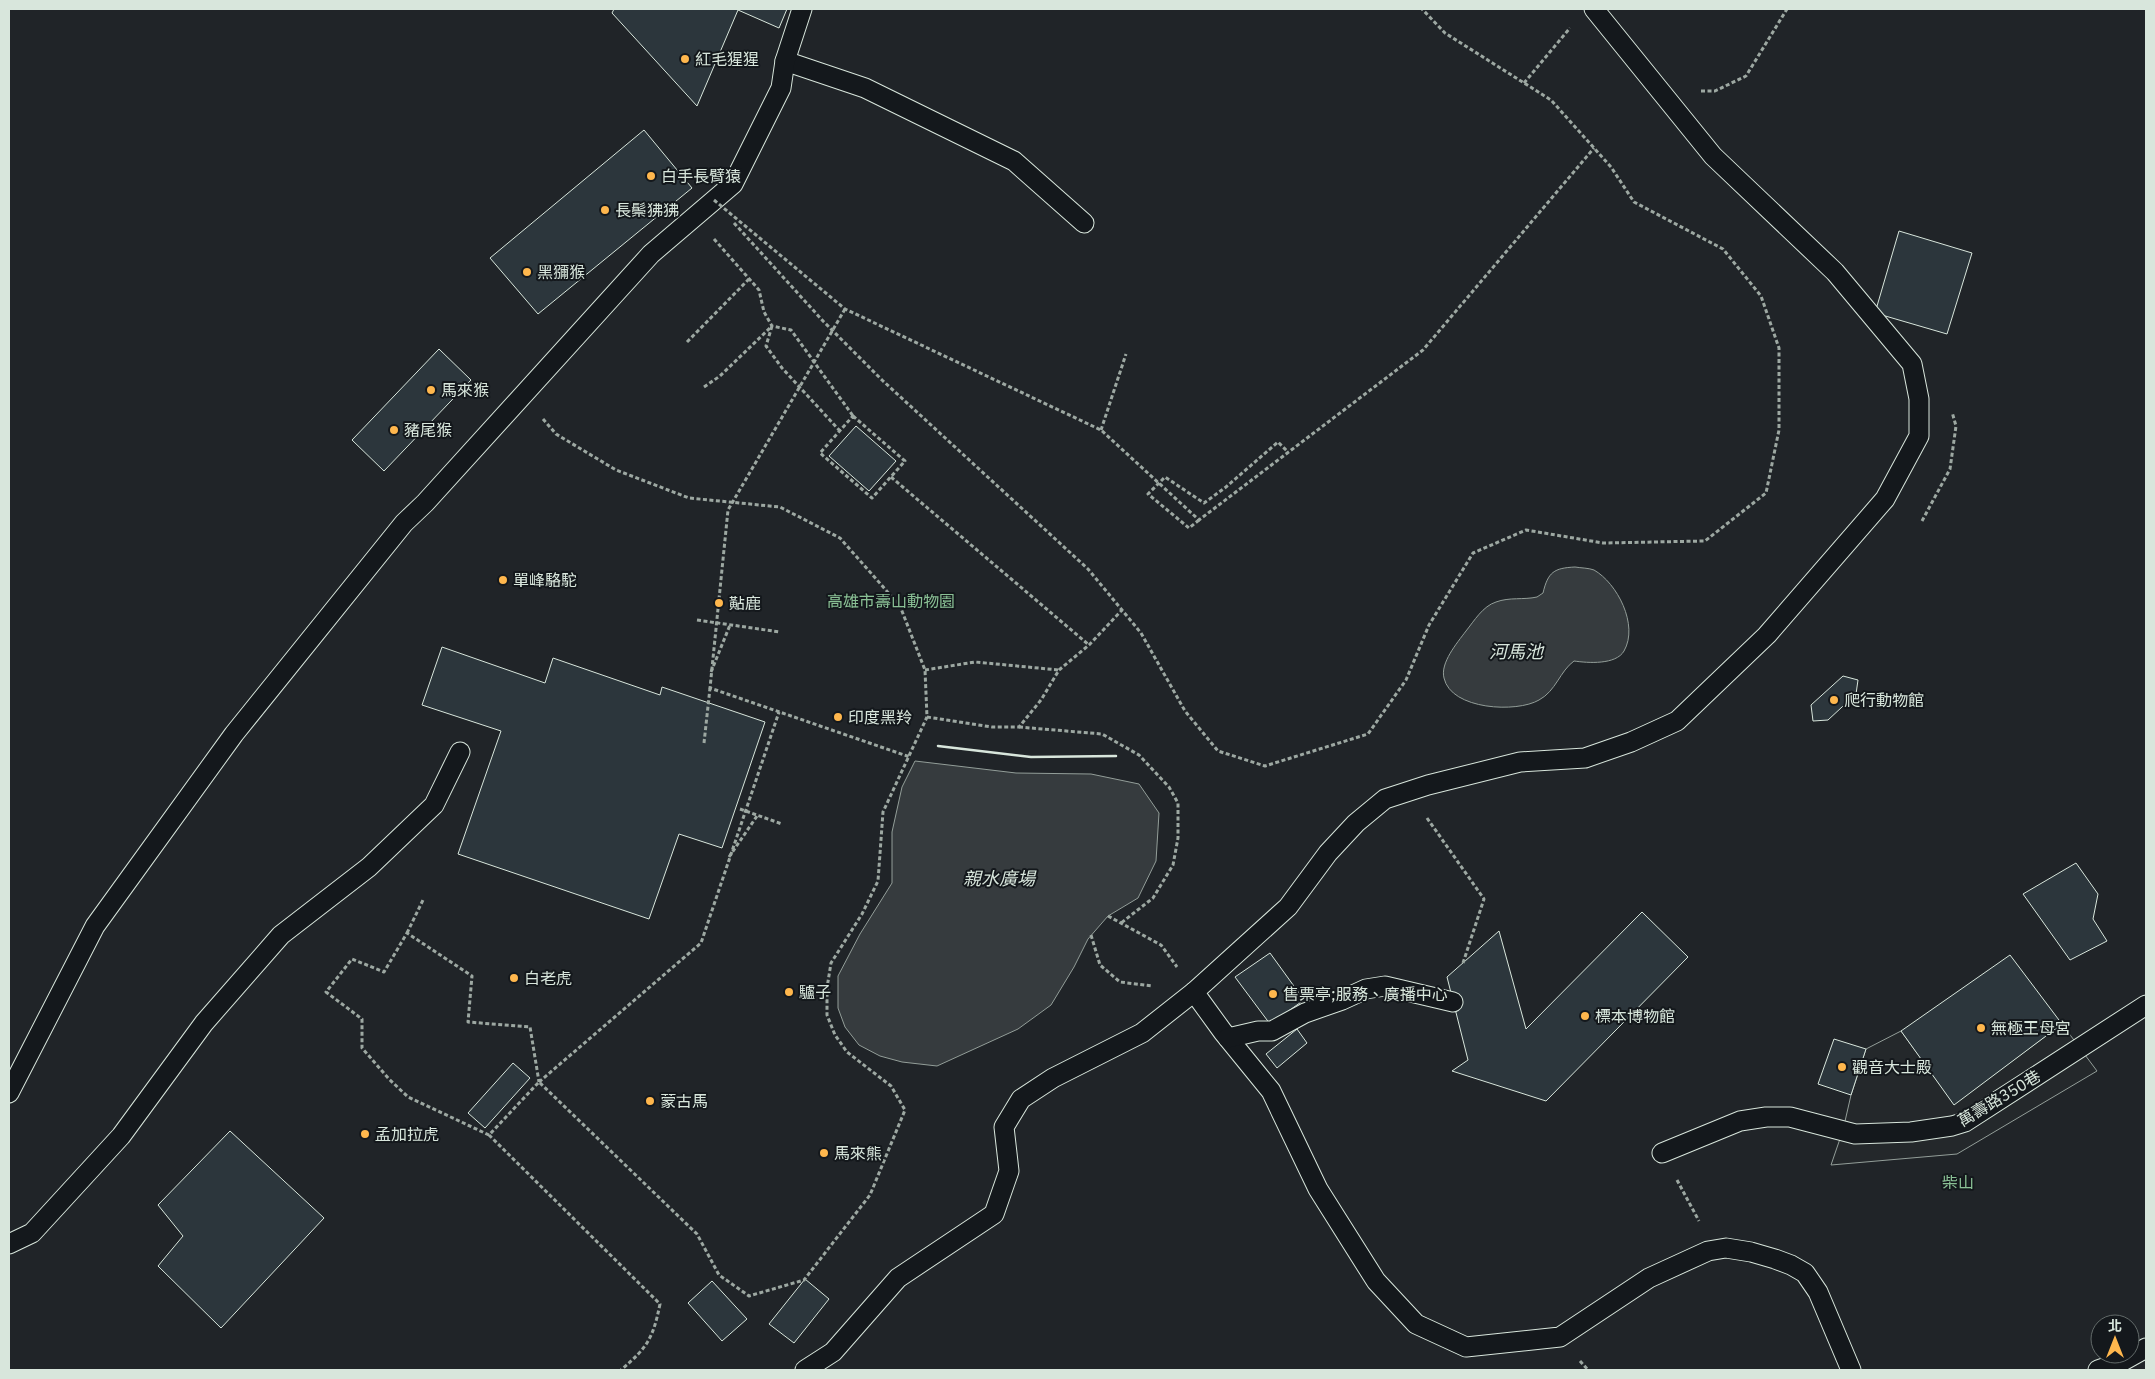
<svg xmlns="http://www.w3.org/2000/svg" width="2155" height="1379" font-family="'IBM Plex Sans','Noto Sans TC',sans-serif">
	<style>
		.green { fill: #202428; stroke: #939e99; fill-rule: evenodd }
		.parking { fill: #24282b; stroke: #939e99 }
		.water { fill: #363b3e; stroke: #939e99 }
		.building { fill: #2c363c; stroke: #d8e6dc }
		.lines { fill: none; stroke-linecap: round; stroke-linejoin: round }
		.lane-casing { stroke: #d8e6dc; stroke-width: 21 }
		.path { stroke: #9da8a2; stroke-width: 3; stroke-dasharray: 4 2.5; stroke-linecap: butt }
		.lane { stroke: #14181c; stroke-width: 19 }
		.path-bridge { stroke: #9da8a2; stroke-width: 3; stroke-dasharray: 4 2.5; stroke-linecap: butt }
		.wall { stroke: #d8e6dc; stroke-width: 2.5 }
		.poi-dot { fill: #ffb74d; stroke: #14181c; stroke-width: 2 }
		.labels { text-anchor: middle; stroke-width: 4; stroke-linejoin: round; paint-order: stroke }
		.poi-label { font-size: 16px; fill: #d8e6dc; stroke: #14181c; text-anchor: start }
		.park-label { font-size: 16px; fill: #8ac095; stroke: #14181c }
		.street-label { font-size: 16px; fill: #d8e6dc; stroke: #14181c }
		.water-label { font-size: 18px; font-style: italic; fill: #d8e6dc; stroke: #14181c }
	</style>
	<rect width="100%" height="100%" fill="#14181c"/>
	<path class="green" d="M9,9H2146V1370H9ZM2100,1324H2130V1354H2100Z"/>
	<polygon class="parking" points="2062,1024 2097,1071 1957,1154 1831,1165 1843,1130 1851,1095 1866,1049 1901,1031 1954,1104"/>
	<g class="water">
		<path d="M1575,567C1581,568 1589,568 1594,570C1617,583 1639,625 1624,651C1616,665 1588,663 1574,661C1560,671 1556,691 1539,700C1517,713 1451,710 1444,678C1440,663 1457,643 1466,631C1474,621 1483,606 1496,602C1509,597 1524,600 1537,597L1543,593C1548,572 1554,568 1575,567Z"/>
		<polygon points="915,761 1016,773 1091,774 1139,784 1159,813 1156,861 1138,898 1108,916 1088,939 1074,967 1051,1005 1018,1029 937,1066 902,1062 880,1056 859,1045 845,1027 838,1008 838,976 860,934 892,883 892,832 902,787"/>
	</g>
	<g class="building">
		<polygon points="614,9 787,9 779,28 738,10 697,106 612,13"/>
		<polygon points="644,130 692,188 538,314 490,258"/>
		<polygon points="1899,231 1972,253 1947,334 1875,313"/>
		<polygon points="439,349 471,380 384,471 352,440"/>
		<polygon points="856,426 896,461 869,491 829,456"/>
		<polygon points="442,647 545,683 553,658 660,695 662,687 765,722 722,848 679,834 649,919 458,854 501,731 422,705"/>
		<polygon points="1843,676 1858,680 1856,694 1828,720 1813,721 1811,705"/>
		<polygon points="2076,863 2098,894 2093,919 2107,941 2070,960 2023,894"/>
		<polygon points="1642,912 1688,957 1546,1101 1452,1071 1468,1060 1447,977 1499,931 1526,1029"/>
		<polygon points="1270,953 1304,1000 1270,1024 1235,977"/>
		<polygon points="2010,955 2062,1024 1954,1105 1901,1031"/>
		<polygon points="1297,1029 1307,1043 1277,1068 1266,1054"/>
		<polygon points="1834,1039 1866,1049 1851,1095 1818,1084"/>
		<polygon points="513,1063 530,1078 485,1128 468,1113"/>
		<polygon points="230,1131 324,1218 221,1328 158,1266 183,1236 158,1205"/>
		<polygon points="805,1279 829,1299 794,1343 769,1324"/>
		<polygon points="712,1281 747,1319 722,1341 688,1303"/>
	</g>
	<g class="lines">
		<defs>
			<g id="lane">
				<polyline points="785,61 865,88 1014,161 1084,223"/>
				<polyline points="1194,992 1223,1032 1271,1091 1318,1189 1376,1281 1416,1324 1466,1347 1560,1337 1649,1278 1708,1251 1726,1248 1751,1252 1775,1259 1791,1265 1805,1273 1818,1292 1851,1370"/>
				<polyline points="1228,1038 1258,1031 1272,1031 1305,1013 1342,1000 1366,989 1385,986 1453,1002"/>
				<polyline points="9,1093 95,926 234,734 404,523 425,503 651,254 733,184 781,88 785,61 802,9"/>
				<polyline points="1662,1153 1740,1121 1766,1117 1790,1117 1855,1134 1911,1132 1952,1126 1965,1122 2146,1005"/>
				<polyline points="9,1244 32,1233 121,1136 204,1023 281,935 369,867 434,805 460,752"/>
				<polyline points="805,1370 833,1352 898,1278 994,1214 1009,1171 1004,1127 1021,1099 1053,1078 1142,1033 1194,992 1288,907 1328,853 1356,823 1385,799 1428,785 1520,762 1585,758 1631,742 1677,721 1767,635 1885,499 1919,436 1919,399 1912,364 1835,272 1713,156 1594,9"/>
				<polyline points="2098,1370 2121,1362 2146,1348"/>
			</g>
		</defs>
		<use href="#lane" class="lane-casing"/>
		<g class="path">
			<polyline points="1524,83 1570,28"/>
			<polyline points="1701,91 1715,91 1746,76 1787,9"/>
			<polyline points="734,223 823,321 882,380 1088,569 1141,633 1185,711 1218,751 1265,766 1368,734 1406,680 1429,625 1473,553 1526,530 1603,543 1705,541 1766,493 1779,430 1779,348 1761,296 1723,249 1634,202 1611,167 1551,100 1445,33 1422,9"/>
			<polyline points="714,239 759,290 764,312 772,326 791,330 853,416"/>
			<polyline points="772,326 766,346 782,368 840,431"/>
			<polyline points="687,342 749,279"/>
			<polyline points="704,387 720,376 771,327"/>
			<polygon points="853,416 905,461 872,498 820,453"/>
			<path d="M543,419L556,434L616,470L689,498L780,507L840,538L900,606L925,670L927,717L883,812L878,881L862,914L831,963L827,988V1015L835,1035L847,1052L891,1086L905,1110L870,1195L804,1280L749,1296L719,1275L697,1234L539,1082L489,1135L660,1304C653,1338 648,1347 621,1370"/>
			<polyline points="1101,430 1126,354"/>
			<polyline points="891,477 1089,645"/>
			<polyline points="1199,520 1189,528 1148,494 1165,477 1204,503 1226,487 1278,442 1288,452"/>
			<polyline points="1922,521 1950,469 1956,426 1952,412"/>
			<polyline points="697,620 780,632"/>
			<polyline points="925,670 975,662 1059,670"/>
			<polyline points="711,672 730,625"/>
			<polyline points="927,717 992,727 1019,727 1041,700 1059,670 1089,645 1122,610"/>
			<polyline points="1019,727 1102,734 1139,755 1169,787 1178,803 1178,838 1173,865 1153,898 1121,923"/>
			<polyline points="704,743 710,688"/>
			<polyline points="740,809 782,824"/>
			<polyline points="1427,818 1484,899 1463,963"/>
			<polyline points="729,857 757,816"/>
			<polyline points="1108,916 1161,945 1177,967"/>
			<polyline points="407,933 424,898"/>
			<polyline points="1091,935 1100,965 1120,982 1152,986"/>
			<polyline points="489,1135 408,1097 389,1079 362,1048 362,1019 326,992 352,959 384,972 407,933 472,976 468,1022 530,1027 539,1082"/>
			<polyline points="1677,1180 1699,1221"/>
			<polyline points="1580,1361 1588,1370"/>
		</g>
		<use href="#lane" class="lane"/>
		<g class="path-bridge">
			<polyline points="714,200 845,309 1101,430 1199,520 1423,350 1594,148"/>
			<polyline points="845,309 728,510 710,688 910,757"/>
			<polyline points="539,1082 701,943 779,712"/>
		</g>
		<polyline class="wall" points="938,746 1031,757 1116,756"/>
	</g>
	<g class="poi-dot">
		<circle cx="685" cy="59" r="5"/>
		<circle cx="651" cy="176" r="5"/>
		<circle cx="605" cy="210" r="5"/>
		<circle cx="527" cy="272" r="5"/>
		<circle cx="431" cy="390" r="5"/>
		<circle cx="394" cy="430" r="5"/>
		<circle cx="503" cy="580" r="5"/>
		<circle cx="719" cy="603" r="5"/>
		<circle cx="1834" cy="700" r="5"/>
		<circle cx="838" cy="717" r="5"/>
		<circle cx="514" cy="978" r="5"/>
		<circle cx="789" cy="992" r="5"/>
		<circle cx="1273" cy="994" r="5"/>
		<circle cx="1585" cy="1016" r="5"/>
		<circle cx="1981" cy="1028" r="5"/>
		<circle cx="1842" cy="1067" r="5"/>
		<circle cx="650" cy="1101" r="5"/>
		<circle cx="365" cy="1134" r="5"/>
		<circle cx="824" cy="1153" r="5"/>
	</g>
	<g class="labels">
		<g class="poi-label">
			<text x="695" y="65">紅毛猩猩</text>
			<text x="661" y="182">白手長臂猿</text>
			<text x="615" y="216">長鬃狒狒</text>
			<text x="537" y="278">黑獼猴</text>
			<text x="441" y="396">馬來猴</text>
			<text x="404" y="436">豬尾猴</text>
			<text x="513" y="586">單峰駱駝</text>
			<text x="729" y="609">黇鹿</text>
			<text x="1844" y="706">爬行動物館</text>
			<text x="848" y="723">印度黑羚</text>
			<text x="524" y="984">白老虎</text>
			<text x="799" y="998">驢子</text>
			<text x="1283" y="1000">售票亭;服務、廣播中心</text>
			<text x="1595" y="1022">標本博物館</text>
			<text x="1991" y="1034">無極王母宮</text>
			<text x="1852" y="1073">觀音大士殿</text>
			<text x="660" y="1107">蒙古馬</text>
			<text x="375" y="1140">孟加拉虎</text>
			<text x="834" y="1159">馬來熊</text>
		</g>
		<g class="park-label">
			<text x="891" y="607">高雄市壽山動物園</text>
			<text x="1958" y="1188">柴山</text>
		</g>
		<g class="street-label">
			<text transform="translate(1999 1098) rotate(-31)" y="6">萬壽路350巷</text>
		</g>
		<g class="water-label">
			<text x="1516" y="658">河馬池</text>
			<text x="999" y="885">親水廣場</text>
		</g>
	</g>
	<rect width="2155" height="1379" fill="none" stroke="#d8e6dc" stroke-width="20"/>
	<g transform="translate(2115 1339)"><circle r="24" fill="#14181c" stroke="#626a69"/>
	<path d="M0-4L9 19L0 12L-9 19Z" fill="#ffb74d"/>
	<text y="-8" font-size="14" font-weight="bold" text-anchor="middle" fill="#d8e6dc">北</text>
	</g>
</svg>
